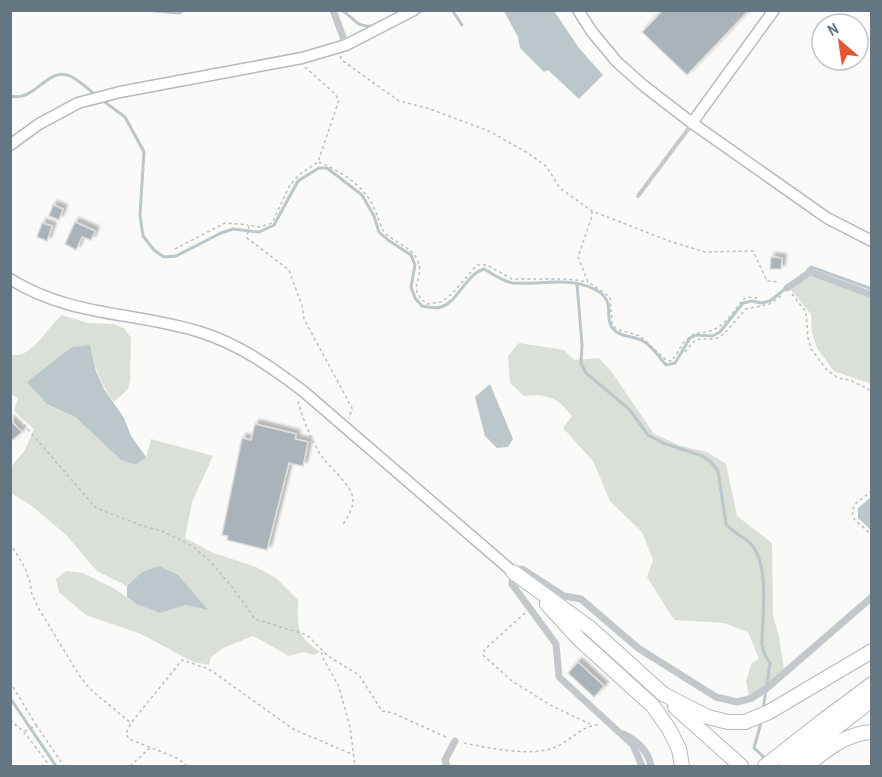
<svg xmlns="http://www.w3.org/2000/svg" width="882" height="777" font-family="'Archivo Narrow',sans-serif">
	<style>
		.green { fill: #dadfd7 }
		.water { fill: #bbc7cb }
		.lines { fill: none; stroke-linecap: round; stroke-linejoin: round }
		.stream { stroke: #bbc7cb; stroke-width: 3 }
		.building { fill: #aab3b9; stroke: #dcdcda; stroke-width: 1.5; filter: url(#shadow) }
		.secondary-casing { stroke: #b3babf; stroke-width: 13 }
		.highway-casing { stroke: #b4b9bd; stroke-width: 16 }
		.path { stroke: #bbbfc2; stroke-width: 1.5; stroke-dasharray: 3 3; stroke-linecap: butt }
		.lane { stroke: #c3c8cc; stroke-width: 4 }
		.street { stroke: #c3c8cc; stroke-width: 7 }
		.secondary { stroke: #fff; stroke-width: 10 }
		.highway { stroke: #fff; stroke-width: 14 }
	</style>
	<defs>
		<filter id="shadow"><feDropShadow dx="4" dy="-4" stdDeviation="1.5" flood-color="#0004"/></filter>
	</defs>
	<rect width="100%" height="100%" fill="#fafaf8"/>
	<g class="green">
		<polygon points="809,275 871,298 871,384 834,371 817,348 812,332 811,314 789,288"/>
		<path d="M62,315L88,323L113,324L124,328L131,338L130,381L128,389L114,402C100,384 95,367 90,345L47,404L75,417L121,460L136,465L146,457L151,439L213,456L192,502L185,538L211,552L256,567L276,578L298,600C298,628 295,635 320,652L314,655L303,652L289,656L253,636L223,648L211,657L209,665L193,662L141,634L86,615L59,592L56,579L66,571L83,573L115,589L136,604L160,613L186,605L208,610L142,572L127,586L97,571L66,535L32,506L11,493V467L25,450L34,429L14,411L18,398L11,394L10,354C31,362 47,326 62,315Z"/>
		<path d="M519,343L564,350L574,360L599,358L611,371L654,434L681,446L707,452L726,464L737,516L772,543L773,615L779,637L784,670L758,693L749,696L746,681L752,663L759,659L748,632L724,623L674,620L647,577L653,560L642,532L610,501L593,461L563,428L572,416C558,398 547,393 524,396L510,383L508,356Z"/>
	</g>
	<g class="water">
		<polygon points="504,11 554,11 579,48 603,75 579,99 548,70 544,72 520,48 518,37"/>
		<polygon points="90,345 96,371 104,389 124,418 131,436 146,457 136,465 121,460 75,417 47,404 27,382 72,347"/>
		<polygon points="490,384 513,439 508,447 497,448 485,436 475,397"/>
		<polygon points="871,497 871,530 858,518 858,508"/>
		<polygon points="159,566 178,575 208,610 186,605 160,613 136,604 127,597 127,586 142,572"/>
	</g>
	<g class="lines">
		<g class="stream">
			<polyline points="144,10 179,13 184,10"/>
			<path d="M341,10C353,16 356,28 372,26"/>
			<polyline points="452,10 462,25"/>
			<polyline points="415,13 425,10"/>
			<path d="M10,96C34,103 48,66 70,76C79,80 89,90 97,96"/>
			<path d="M102,100L125,117L144,152L140,215L143,236L154,250L164,257L176,256L221,233L233,229L259,232L274,225L298,181L319,168H327L362,195L374,216L379,232L388,240L411,255L415,265L411,287L415,298L422,306C428,307 436,309 441,307C459,301 465,275 484,269C493,274 504,282 513,283C538,285 568,277 592,288C620,301 601,316 614,330C620,337 635,336 643,341C652,346 659,357 666,365L675,363L690,338L696,335L712,336L720,332L743,303L752,301L761,303L770,301L785,289"/>
			<polyline points="807,271 811,267 872,289"/>
			<path d="M577,284L582,345L581,363L586,373L629,409L648,435L663,443L702,456L710,461L718,471L726,524C733,533 745,537 752,545C770,568 762,616 762,644L764,653L770,663L763,710"/>
			<polyline points="10,698 56,766"/>
			<polyline points="762,719 754,748 767,760"/>
		</g>
	</g>
	<g class="building">
		<polygon points="663,10 749,10 687,75 642,32"/>
		<polygon points="53,205 63,209 59,220 49,216"/>
		<polygon points="75,222 95,231 91,240 82,237 76,250 65,244"/>
		<polygon points="42,223 52,226 47,241 37,237"/>
		<polygon points="771,257 782,258 781,269 770,269"/>
		<polygon points="10,420 22,432 10,442"/>
		<polygon points="255,424 296,434 295,439 308,442 303,466 289,463 267,550 227,540 228,536 222,535 242,438 251,440"/>
		<polygon points="578,662 604,686 594,697 568,673"/>
	</g>
	<g class="lines">
		<defs>
			<g id="secondary">
				<polyline points="578,10 592,32 617,62 644,86 692,123 827,218 872,241"/>
				<polyline points="692,123 774,10"/>
				<polyline points="10,145 39,124 78,103 120,92 302,58 346,45 414,10"/>
				<path d="M10,279C73,318 134,311 200,332C239,344 271,367 303,391L513,572"/>
			</g>
			<g id="highway">
				<polyline points="513,572 590,628 663,694 708,717 728,722 745,722 769,712 872,651"/>
				<polyline points="547,604 579,639 653,706 669,729 679,749 682,766"/>
				<polyline points="675,707 741,766"/>
				<polyline points="765,766 821,722 872,684"/>
				<polyline points="786,766 872,700"/>
				<path d="M806,766C825,751 846,733 872,732"/>
			</g>
		</defs>
		<use href="#secondary" class="secondary-casing"/>
		<use href="#highway" class="highway-casing"/>
		<g class="path">
			<polyline points="340,56 343,61 399,101 430,109 489,131 526,152 546,166 560,188 592,211 669,241 705,252 753,251 767,281 779,282"/>
			<polyline points="305,67 334,93 339,100 318,162 300,174 290,185 272,223 260,227 249,225 247,238 289,270 302,306 304,319 352,408 349,419"/>
			<path d="M319,162C340,171 365,186 374,208C378,216 380,227 385,233C395,243 410,246 417,259C427,278 404,287 427,304L441,302L452,294L477,265H487L512,279H568L588,282"/>
			<path d="M592,211L591,219L578,257L588,282L610,297L612,323L616,329L640,336L666,360L672,361L683,343L695,333C724,333 728,316 746,297L757,298"/>
			<polyline points="175,249 225,223 248,225"/>
			<polyline points="792,294 806,312 808,338 811,349 827,370 838,378 850,380 872,391"/>
			<polyline points="685,352 693,342 700,339 715,339 724,334 746,309 770,304 782,295"/>
			<path d="M298,401C303,420 310,437 320,454C328,467 353,485 353,500C353,509 347,518 342,526"/>
			<polyline points="10,413 25,426 96,508 143,526 162,531 192,546 209,560 233,588 255,619 307,635 328,656 359,675 382,711 393,713 448,738"/>
			<polyline points="872,491 857,502 852,510 854,519 872,535"/>
			<polyline points="10,543 25,568 30,582 32,595 39,609 79,675 90,689 131,723"/>
			<polyline points="525,613 485,649 483,655 512,681 552,706 590,724"/>
			<polyline points="322,652 322,656 339,687 350,727 355,766"/>
			<polyline points="10,682 36,725 24,732"/>
			<polyline points="10,720 24,732 50,766"/>
			<polyline points="36,725 64,766"/>
			<path d="M464,743C490,748 533,758 558,746C572,739 583,725 599,725"/>
			<polyline points="130,766 151,747"/>
			<polyline points="187,766 177,758 129,739 126,734 131,723 182,660 209,669 293,729 354,755"/>
		</g>
		<polyline class="lane" points="638,196 692,124"/>
		<g class="street">
			<polyline points="333,10 346,45"/>
			<polyline points="787,288 810,272 872,295"/>
			<path d="M623,734C638,741 648,751 651,766"/>
			<polyline points="447,766 445,760 455,741"/>
			<polyline points="642,766 633,745 559,677 556,644 512,584 513,572 522,569 564,596 581,599 638,648 716,697 737,702 752,698 767,688 872,597"/>
		</g>
		<use href="#secondary" class="secondary"/>
		<use href="#highway" class="highway"/>
	</g>
	<rect width="882" height="777" fill="none" stroke="#657683" stroke-width="24"/>
	<g transform="translate(840 42) rotate(331)"><circle r="28" fill="#ffffff" stroke="#c1c8cd" stroke-width="1.5"/>
	<path d="M0-4.5L10 22L0 15L-10 22Z" fill="#e4572e"/>
	<text y="-9" font-size="16" font-weight="bold" text-anchor="middle" fill="#657683">N</text>
	</g>
</svg>
